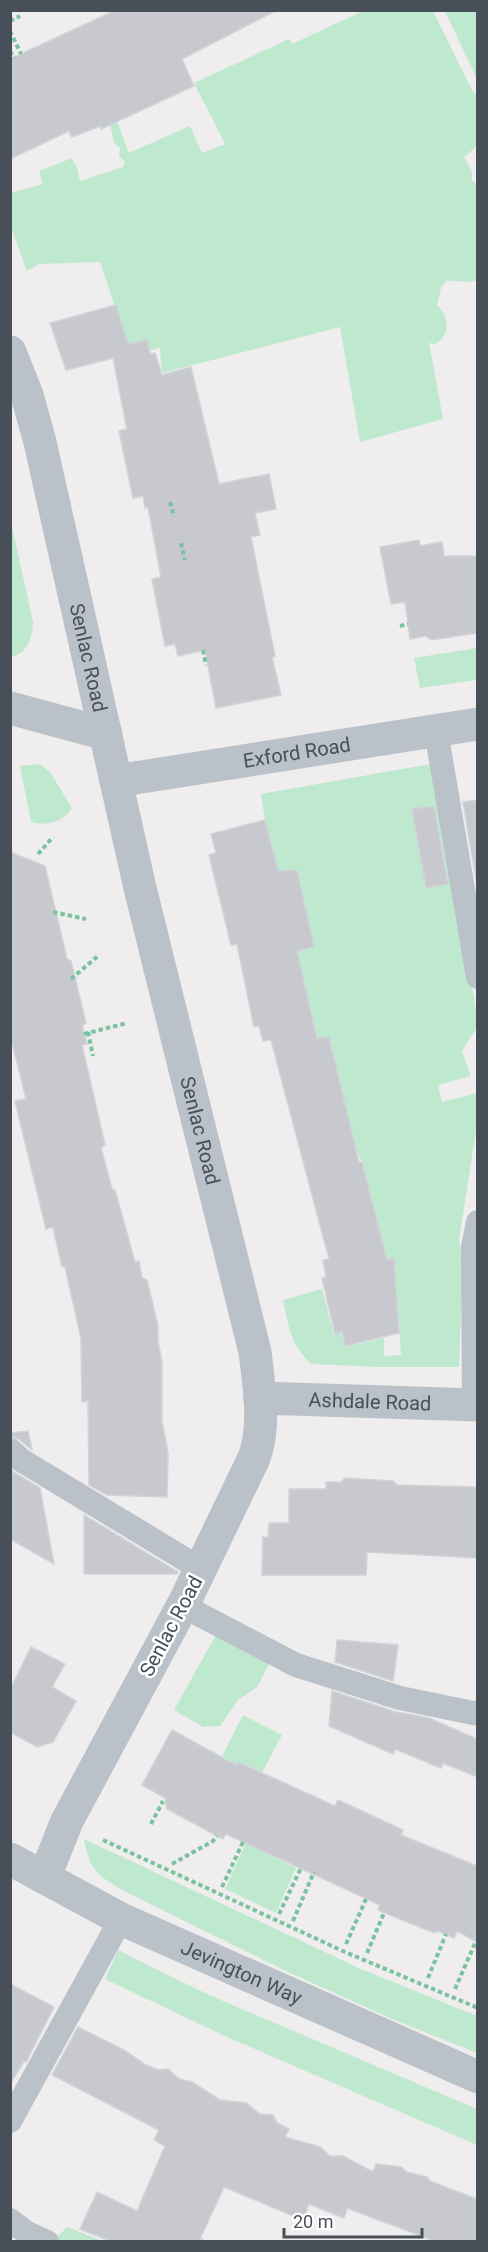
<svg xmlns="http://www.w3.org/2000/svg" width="488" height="2252" font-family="Roboto,sans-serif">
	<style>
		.green { fill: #bfe9cf }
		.building { fill: #c7c9cf; stroke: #d1d3d8; stroke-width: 1.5 }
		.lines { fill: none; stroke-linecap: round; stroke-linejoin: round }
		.path { stroke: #7bc3a0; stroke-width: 4; stroke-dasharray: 4.5 3; stroke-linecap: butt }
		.lane { stroke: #bac1c8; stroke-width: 24 }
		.street { stroke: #bac1c8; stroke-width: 33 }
		.labels { text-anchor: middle; stroke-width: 5; stroke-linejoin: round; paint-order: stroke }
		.street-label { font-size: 20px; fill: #475058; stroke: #fff }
	</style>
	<rect width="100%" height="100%" fill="#efeded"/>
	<g class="green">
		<path d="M363,11H433L474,94L477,93V146L464,157L472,172V180L477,185V280C466,284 457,280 446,281L441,288L437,305C450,317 451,337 433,345L429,342L443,419L360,442L340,327L162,373L160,348L131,355L100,262L39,264L27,271L11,227V193L43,184L39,171L72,158L77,168L80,181L123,167L125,162L119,156L120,148L114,143L110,124L117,121L129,153L190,126L202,153L225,144L194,83L289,39L292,44Z"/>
		<polygon points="445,11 477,11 477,79"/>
		<path d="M11,522L33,622C33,637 27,654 11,657Z"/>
		<polygon points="477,648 477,680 420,688 414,658"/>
		<path d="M436,763L478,1023L477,1027L462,1051L471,1076L438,1085L442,1102L477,1093V1124L459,1240L463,1261L459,1367H378L311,1364C290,1343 289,1328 283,1300L322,1289L334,1334L341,1333L345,1347L384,1338V1356L401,1355L400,1336L377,1247L382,1241L362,1162L321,1070L315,1030L297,951L265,820L261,794Z"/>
		<path d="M39,764L50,772L72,808C63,823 47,826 31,822L20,766Z"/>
		<polygon points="216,1635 270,1662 257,1687 238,1700 220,1726 203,1727 174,1710"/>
		<polygon points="243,1715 282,1735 259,1778 222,1756"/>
		<path d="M84,1839L361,1969L477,2016V2053L392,2019L288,1972L122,1890C97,1875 89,1869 84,1839Z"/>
		<polygon points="246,1843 296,1868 276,1913 225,1889"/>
		<polygon points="118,1950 209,1995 477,2109 477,2145 227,2037 105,1979"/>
		<polygon points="67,2227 103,2241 52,2242"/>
	</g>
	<g class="building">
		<polygon points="116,10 277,10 182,59 194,86 101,129 100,126 72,137 69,131 10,159 10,59"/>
		<polygon points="116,305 128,344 147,340 150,354 155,353 162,375 191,367 219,484 269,474 276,509 255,513 260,535 251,537 275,656 272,657 281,695 216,708 205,650 178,656 175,644 165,646 152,579 161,577 148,507 145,508 143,496 133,498 119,431 127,429 113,358 66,370 50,323"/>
		<polygon points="419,540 420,546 442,542 444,556 477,556 477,633 431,640 426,636 410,639 405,602 391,604 380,547"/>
		<polygon points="477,800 477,879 476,879 463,802"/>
		<polygon points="434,806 448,884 426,888 412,809"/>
		<polygon points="265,820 278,871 297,870 314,947 297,951 317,1039 329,1037 359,1162 362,1162 387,1260 394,1258 399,1333 345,1346 342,1332 335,1334 322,1278 326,1277 323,1260 329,1259 271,1040 263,1041 259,1026 254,1027 237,944 231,945 209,855 216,853 211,834"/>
		<polygon points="10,852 45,866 67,959 71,961 86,1023 82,1026 87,1044 82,1045 105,1145 101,1148 112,1189 115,1190 135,1262 139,1261 142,1278 147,1280 158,1326 158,1341 162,1362 162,1421 168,1453 167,1497 107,1495 89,1485 88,1401 82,1402 81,1338 65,1267 62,1267 53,1227 46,1229 15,1101 26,1099 10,1034"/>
		<polygon points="28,1431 32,1450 19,1439 10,1436 10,1433"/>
		<polygon points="10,1470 40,1488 54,1564 10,1539"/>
		<polygon points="345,1478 393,1481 397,1485 477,1487 477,1558 367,1552 366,1575 262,1575 263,1537 268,1538 269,1523 289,1523 289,1489 326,1489 326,1482 341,1482"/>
		<polygon points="84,1515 178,1572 177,1574 84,1574"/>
		<polygon points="337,1640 398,1645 393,1681 335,1662"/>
		<polygon points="31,1647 65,1664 52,1687 76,1701 53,1742 37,1747 10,1732 10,1690"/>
		<polygon points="332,1691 396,1712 429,1718 477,1739 477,1777 443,1763 441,1768 395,1749 393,1754 329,1726"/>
		<polygon points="172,1730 236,1765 238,1762 335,1806 338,1800 403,1830 401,1835 477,1866 477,1942 457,1931 454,1938 438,1931 434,1933 378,1910 380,1905 226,1834 223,1839 167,1809 165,1798 142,1785"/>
		<polygon points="10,1984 54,2007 26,2062 24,2061 10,2084"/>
		<polygon points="78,2027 124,2050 146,2065 158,2070 168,2069 179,2079 192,2082 220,2100 246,2103 260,2114 273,2115 277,2123 289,2129 285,2137 320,2147 330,2156 343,2156 373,2172 376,2164 401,2167 407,2172 427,2177 430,2181 477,2199 477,2241 434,2241 347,2208 344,2218 309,2204 303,2220 224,2187 200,2239 205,2241 110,2241 80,2229 97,2192 137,2211 165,2146 154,2140 159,2130 52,2075"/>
	</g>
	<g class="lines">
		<g class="path">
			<polyline points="10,21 20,16"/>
			<polyline points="10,31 21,54"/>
			<polyline points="10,51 14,58"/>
			<polyline points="170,502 174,517"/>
			<polyline points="181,543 185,560"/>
			<polyline points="400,626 408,624"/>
			<polyline points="203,650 206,665"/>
			<polyline points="38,854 53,837"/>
			<polyline points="53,912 86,919"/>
			<polyline points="71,979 98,956"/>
			<polyline points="88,1032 93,1056"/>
			<polyline points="84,1034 127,1023"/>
			<polyline points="151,1824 163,1801"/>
			<polyline points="103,1840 345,1952 478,2008"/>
			<polyline points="172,1864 213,1841 217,1836"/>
			<polyline points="222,1887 243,1842"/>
			<polyline points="279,1914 301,1868"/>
			<polyline points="293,1921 314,1872"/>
			<polyline points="346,1944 366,1899"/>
			<polyline points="367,1953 384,1913"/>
			<polyline points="428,1978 446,1934"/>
			<polyline points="455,1989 476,1941"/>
		</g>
		<g class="lane">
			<polyline points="436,731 478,977"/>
			<polyline points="474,1405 473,1247 478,1222"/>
			<polyline points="10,1450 21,1460 201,1569"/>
			<polyline points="183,1606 296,1665 400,1698 478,1714"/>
			<polyline points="10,2121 121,1919"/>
			<polyline points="10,2220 27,2233 47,2242"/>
		</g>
		<g class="street">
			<path id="s1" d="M10,352L27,395L40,442L140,888L255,1352C259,1386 266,1426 254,1458L185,1601L67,1821L45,1876"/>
			<polyline points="10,708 106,734"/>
			<path id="s2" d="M116,781L478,724"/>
			<path id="s3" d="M260,1398L478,1405"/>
			<path id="s4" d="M10,1859L121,1919L478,2077"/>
		</g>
	</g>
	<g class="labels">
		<g class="street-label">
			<text dy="7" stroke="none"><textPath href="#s1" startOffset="316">Senlac Road</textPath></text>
			<text dy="7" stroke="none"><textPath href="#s2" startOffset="183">Exford Road</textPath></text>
			<text dy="7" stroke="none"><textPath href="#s1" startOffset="802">Senlac Road</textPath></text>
			<text dy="7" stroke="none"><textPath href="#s3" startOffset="110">Ashdale Road</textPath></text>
			<text transform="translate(171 1626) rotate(-62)" y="7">Senlac Road</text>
			<text dy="7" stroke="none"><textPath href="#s4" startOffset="258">Jevington Way</textPath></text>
		</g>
	</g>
	<rect width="488" height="2252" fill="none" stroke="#475058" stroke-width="24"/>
	<path d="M284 2228v9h138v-9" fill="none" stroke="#475058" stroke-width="3"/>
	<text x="293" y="2228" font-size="18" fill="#475058" stroke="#ffffff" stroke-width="4.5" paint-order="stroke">20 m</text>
</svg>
